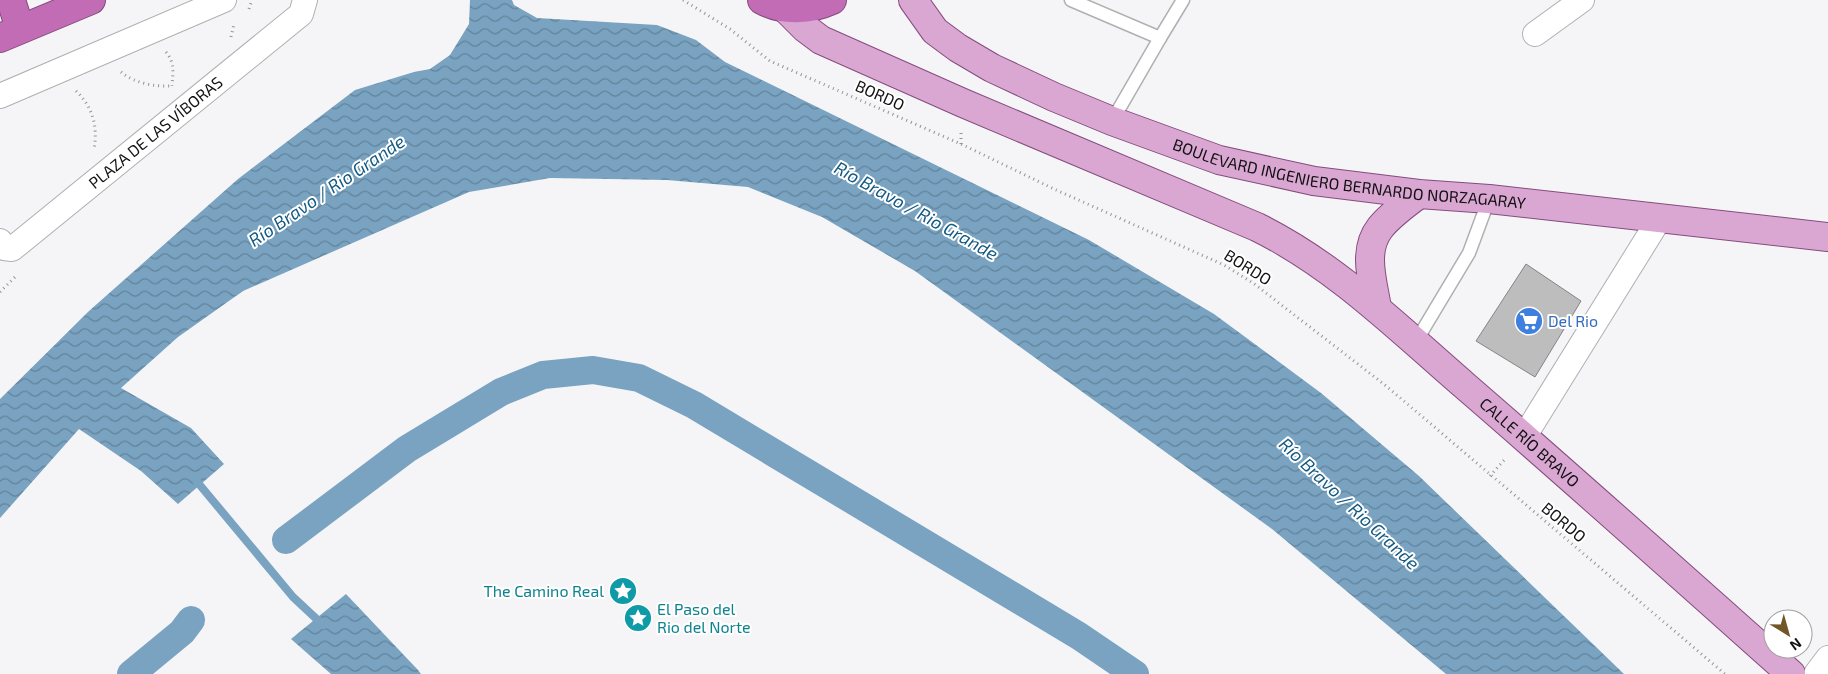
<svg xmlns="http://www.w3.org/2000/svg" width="1828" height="674" font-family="'Exo 2',sans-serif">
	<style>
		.water { fill: url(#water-waves) }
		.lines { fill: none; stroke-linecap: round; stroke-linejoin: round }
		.stream { stroke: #79a3c1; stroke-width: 8 }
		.canal { stroke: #79a3c1; stroke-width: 28 }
		.building { fill: #bebdbe; stroke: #858485 }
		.lane-casing { stroke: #b0b0b2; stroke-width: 15 }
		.street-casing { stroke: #b0b0b2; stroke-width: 26 }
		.primary-casing { stroke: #844c7d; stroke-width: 30 }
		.highway-casing { stroke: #844c7d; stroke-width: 30 }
		.path { stroke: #949496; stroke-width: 3; stroke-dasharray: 1 4; stroke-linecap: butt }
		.lane { stroke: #fff; stroke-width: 12 }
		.street { stroke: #fff; stroke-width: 24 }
		.primary { stroke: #daa7d3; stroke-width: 28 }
		.highway { stroke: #c26cb6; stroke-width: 28 }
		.labels { text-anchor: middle; stroke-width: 4; stroke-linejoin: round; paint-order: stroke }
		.street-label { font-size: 16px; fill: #111112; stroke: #fff }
		.shop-label { font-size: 16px; fill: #366cbe; stroke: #fff; text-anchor: start }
		.culture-label { font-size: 16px; fill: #0d838f; stroke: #fff; text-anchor: end }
		.water-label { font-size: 18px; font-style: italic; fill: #145a83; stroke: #fff }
	</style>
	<defs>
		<pattern id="water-waves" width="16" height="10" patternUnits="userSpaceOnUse" patternTransform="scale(1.25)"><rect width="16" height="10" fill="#79a3c1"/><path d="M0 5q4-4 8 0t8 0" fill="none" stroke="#62839b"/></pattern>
	</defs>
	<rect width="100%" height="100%" fill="#f5f5f7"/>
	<g class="water">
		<polygon points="470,0 512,0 514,5 537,18 657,25 696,40 725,62 1089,240 1214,314 1321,393 1419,476 1624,674 1446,674 1272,529 915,271 822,217 748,187 667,180 550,178 469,192 243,291 178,337 121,388 191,428 224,464 178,504 141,471 79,429 0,518 0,399 89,311 238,179 355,90 414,72 430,69 450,55 469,24"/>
		<polygon points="346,594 418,670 421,674 331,674 291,639"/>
	</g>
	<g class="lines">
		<polyline class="stream" points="194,478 293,597 323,625"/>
		<g class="canal">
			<polyline points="286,540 407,449 501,392 543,375 593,370 639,378 694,405 1079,636 1135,674"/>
			<polyline points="131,674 182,632 191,620"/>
		</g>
	</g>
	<polygon class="building" points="1526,264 1581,301 1535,377 1476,341"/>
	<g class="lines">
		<defs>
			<g id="lane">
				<polyline points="1071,0 1160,38 1112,121"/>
				<polyline points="1160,38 1183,0"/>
				<polyline points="1415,343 1469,253 1489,199"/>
			</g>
			<g id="street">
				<polyline points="1535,34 1582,0"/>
				<polyline points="0,96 224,0"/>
				<path id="s1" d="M0,241L4,248L12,249L301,14L305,0"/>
				<polyline points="1524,437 1660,218"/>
				<polyline points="1816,674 1828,658"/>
			</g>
			<g id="primary">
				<path id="s2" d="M913,0L935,31L958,48L992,68L1054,97L1112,121L1219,160L1314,181L1419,194L1489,199L1828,237"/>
				<path id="s3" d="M785,8L805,28L821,40L963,103L1257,227C1336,266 1398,328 1464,385C1574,480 1682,577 1791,674"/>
				<path d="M1377,308C1373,282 1362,251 1380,228C1390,215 1406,204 1419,194"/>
			</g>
			<g id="highway">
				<polyline points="11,0 20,29"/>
				<path d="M762,0C784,12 810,10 832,0"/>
				<polyline points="0,38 91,0"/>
			</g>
		</defs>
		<use href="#lane" class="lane-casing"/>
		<use href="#street" class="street-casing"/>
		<use href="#primary" class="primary-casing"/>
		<use href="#highway" class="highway-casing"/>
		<g class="path">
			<polyline points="683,0 730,29 770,61 961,144 1054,189 1224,265 1253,283 1385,385 1725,674"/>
			<polyline points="249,9 252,0"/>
			<polyline points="231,37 234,24"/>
			<path d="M166,52C175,63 173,72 172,86"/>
			<path d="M121,72C134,83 155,87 171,86"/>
			<path d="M76,91C93,107 98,127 94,149"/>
			<polyline points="961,144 961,131"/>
			<polyline points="0,292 17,275"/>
			<polyline points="1490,476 1506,458"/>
		</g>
		<use href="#lane" class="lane"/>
		<use href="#street" class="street"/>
		<use href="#primary" class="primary"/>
		<use href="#highway" class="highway"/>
	</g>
	<defs>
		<symbol id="supermarket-disc" viewBox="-11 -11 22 22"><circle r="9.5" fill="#3f7fe0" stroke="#fff"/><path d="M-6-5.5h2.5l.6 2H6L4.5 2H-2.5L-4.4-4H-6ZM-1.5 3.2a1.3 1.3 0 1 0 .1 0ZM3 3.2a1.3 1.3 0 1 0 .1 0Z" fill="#fff"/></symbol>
		<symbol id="sight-disc" viewBox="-11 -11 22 22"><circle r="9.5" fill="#0f9aa8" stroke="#fff"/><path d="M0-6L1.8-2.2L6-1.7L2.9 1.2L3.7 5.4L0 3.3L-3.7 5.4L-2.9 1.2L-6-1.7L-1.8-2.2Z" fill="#fff"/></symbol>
	</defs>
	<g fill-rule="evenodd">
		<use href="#supermarket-disc" x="1513" y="305" width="32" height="32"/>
		<use href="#sight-disc" x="607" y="575" width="32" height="32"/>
		<use href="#sight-disc" x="622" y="602" width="32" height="32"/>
	</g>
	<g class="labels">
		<g class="street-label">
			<text transform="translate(880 95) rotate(24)" y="6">BORDO</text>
			<text dy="6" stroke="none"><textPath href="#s1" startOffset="201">PLAZA DE LAS VÍBORAS</textPath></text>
			<text dy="6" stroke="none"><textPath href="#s2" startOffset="482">BOULEVARD INGENIERO BERNARDO NORZAGARAY</textPath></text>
			<text transform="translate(1248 267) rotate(32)" y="6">BORDO</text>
			<text dy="6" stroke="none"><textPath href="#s3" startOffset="871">CALLE RÍO BRAVO</textPath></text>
			<text transform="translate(1564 522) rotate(40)" y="6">BORDO</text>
		</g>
		<g class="shop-label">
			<text x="1548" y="327">Del Rio</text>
		</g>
		<g class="culture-label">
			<text x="604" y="597">The Camino Real</text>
			<text x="657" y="615" text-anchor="start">El Paso del<tspan x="657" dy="18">Rio del Norte</tspan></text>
		</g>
		<g class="water-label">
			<text transform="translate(327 191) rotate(-34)" y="6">Río Bravo / Rio Grande</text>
			<text transform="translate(916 211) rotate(29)" y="6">Río Bravo / Rio Grande</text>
			<text transform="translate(1349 504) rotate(43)" y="6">Río Bravo / Rio Grande</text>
		</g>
	</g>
	<g transform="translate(1788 634) rotate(143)"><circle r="24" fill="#ffffff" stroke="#a0a0a0"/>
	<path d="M0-4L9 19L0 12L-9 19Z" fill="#715628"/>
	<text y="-8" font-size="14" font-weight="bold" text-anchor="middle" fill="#111112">N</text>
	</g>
</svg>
